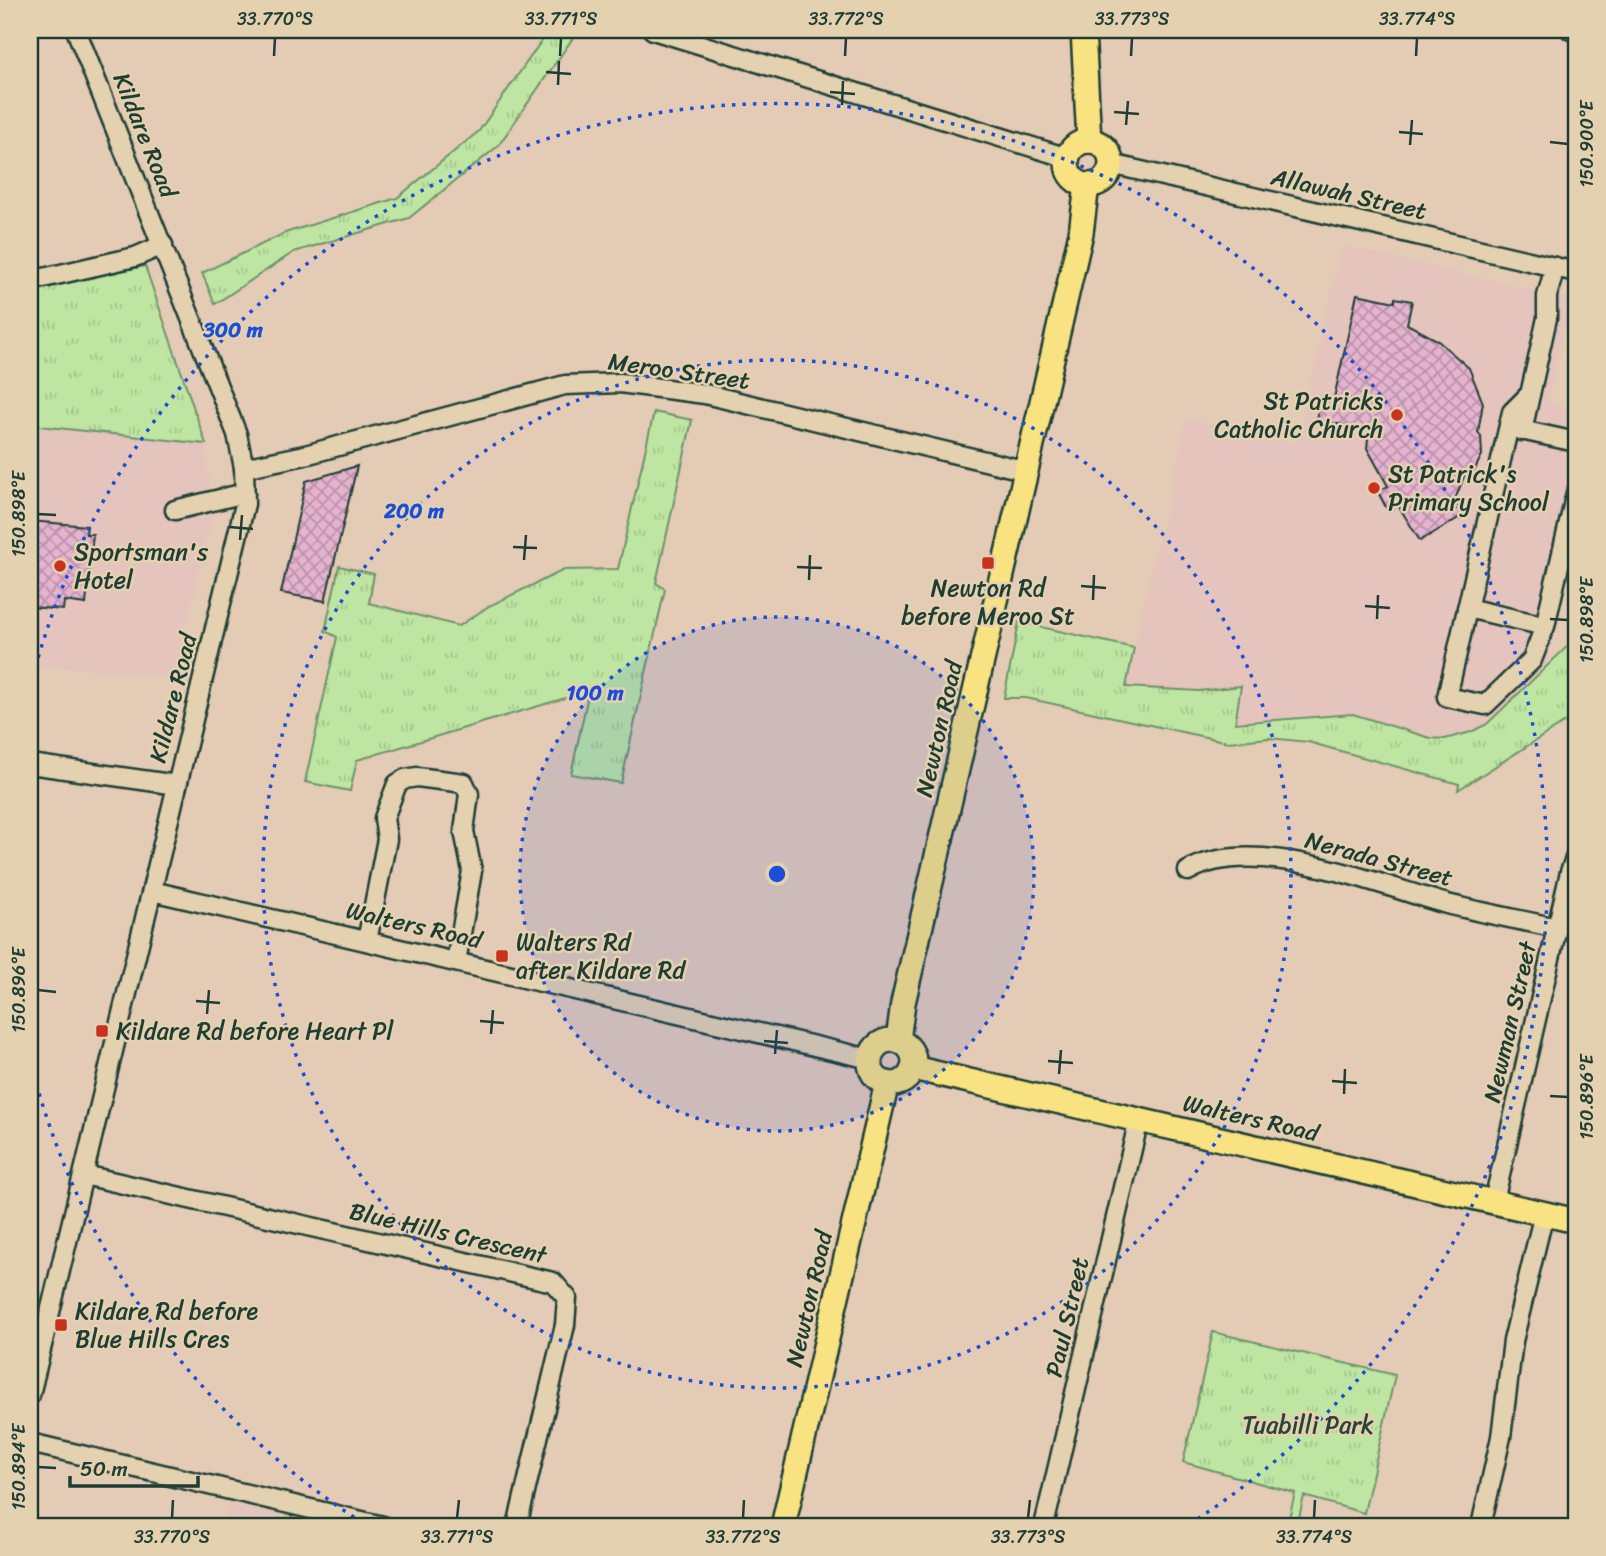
<svg xmlns="http://www.w3.org/2000/svg" width="1606" height="1556" font-family="Sriracha,sans-serif">
	<style>
		.built { fill: #e4c4bd }
		.grass { fill: url(#grass-tufts); stroke: #6e926b; stroke-width: 2 }
		.building { fill: url(#building-cross-hatch); stroke: #1f3d34; stroke-width: 2 }
		.lines { fill: none; stroke-linecap: round; stroke-linejoin: round }
		.minor-casing { stroke: #1f3d34; stroke-width: 23 }
		.major-casing { stroke: #1f3d34; stroke-width: 28 }
		.minor { stroke: #e4d1af; stroke-width: 18 }
		.major { stroke: #f8e281; stroke-width: 23 }
		.ticks { fill: none; stroke: #1f3d34; stroke-width: 2.5 }
		.ring { fill: none; stroke: #1d4ed8; stroke-width: 3.5; stroke-dasharray: 3.5 7 }
		.poi-dot { fill: #c8321e; stroke: #e4d1af; stroke-width: 2.5 }
		.labels { text-anchor: middle; stroke-width: 5; stroke-linejoin: round; paint-order: stroke }
		.street-label { font-size: 24px; fill: #1f3d34; stroke: #e4d1af }
		.poi-label { font-size: 24px; fill: #1f3d34; stroke: #e4d1af; text-anchor: start }
		.park-label { font-size: 24px; fill: #27453a; stroke: #e4d1af }
		.centre { fill: #1d4ed8; stroke: #e4d1af; stroke-width: 3.5 }
		.ring-label { font-size: 21px; text-anchor: middle; font-weight: bold; fill: #1d4ed8; stroke: #e4d1af; stroke-width: 5; stroke-linejoin: round; paint-order: stroke }
		.neatline { fill: none; stroke: #1f3d34; stroke-width: 2.5 }
		.ticks-label { font-size: 18px; text-anchor: middle; fill: #1f3d34 }
	</style>
	<defs>
		<pattern id="grass-tufts" width="24" height="20" patternUnits="userSpaceOnUse" patternTransform="scale(1.75)"><rect width="24" height="20" fill="#bee6a2"/><path d="M3 7l-1-3M5 7V3M7 7l1-3M15 17l-1-3M17 17v-4M19 17l1-3" fill="none" stroke="#a3c68c"/></pattern>
		<pattern id="building-cross-hatch" width="8" height="8" patternUnits="userSpaceOnUse" patternTransform="scale(1.75)"><rect width="8" height="8" fill="#e5b2cf"/><path d="M0 0l8 8M0 8l8-8" fill="none" stroke="#b992a9"/></pattern>
	</defs>
	<rect width="100%" height="100%" fill="#e4cbb5"/>
	<filter id="ink" filterUnits="userSpaceOnUse"><feTurbulence type="fractalNoise" baseFrequency=".0143" numOctaves="2"/><feDisplacementMap in="SourceGraphic" scale="14" xChannelSelector="R" yChannelSelector="G"/><feConvolveMatrix kernelMatrix="1 2 1 2 8 2 1 2 1" color-interpolation-filters="sRGB"/></filter>
	<g filter="url(#ink)">
		<g class="built">
			<polygon points="1342,246 1571,299 1547,402 1576,409 1576,532 1546,666 1487,724 1471,732 1445,739 1430,738 1353,714 1234,723 1240,686 1199,691 1125,687 1187,419 1296,444"/>
			<polygon points="30,425 206,444 212,519 173,677 30,664"/>
			<polygon points="229,1503 330,1526 223,1526"/>
		</g>
		<g class="grass">
			<polygon points="549,30 575,35 498,146 409,218 294,252 215,304 202,273 285,233 397,198 479,131"/>
			<polygon points="145,266 206,444 30,425 30,290"/>
			<polygon points="654,412 692,420 656,583 665,589 621,783 571,774 589,691 357,760 350,791 305,782 337,637 325,631 339,566 374,574 369,603 459,626 489,606 564,570 618,569"/>
			<polygon points="1019,622 1134,648 1126,687 1199,691 1241,686 1235,723 1353,714 1430,738 1445,739 1471,732 1487,724 1576,638 1576,715 1458,790 1459,784 1308,742 1269,738 1228,742 1026,698 1004,698"/>
			<polygon points="1213,1332 1395,1375 1364,1513 1304,1496 1297,1526 1287,1526 1295,1493 1183,1462"/>
		</g>
		<g class="building">
			<polygon points="1357,294 1395,302 1395,298 1412,301 1407,324 1437,340 1469,368 1483,403 1478,432 1481,436 1482,455 1474,471 1465,474 1454,502 1465,514 1420,541 1398,505 1388,511 1378,492 1388,486 1367,448 1369,430 1317,420 1321,397 1334,398"/>
			<polygon points="357,466 325,601 281,593 306,481"/>
			<polygon points="30,521 87,526 86,534 93,534 86,604 64,601 63,610 32,607"/>
		</g>
		<g class="lines">
			<defs>
				<g id="minor">
					<polyline points="653,30 1068,158"/>
					<polyline points="1571,30 1576,31"/>
					<polyline points="1111,164 1576,272"/>
					<polyline points="30,281 135,257 163,245"/>
					<polyline points="1530,394 1512,412 1447,697 1485,705 1532,660 1545,626"/>
					<polyline points="1512,428 1576,442"/>
					<polyline points="1522,431 1547,318 1547,296 1555,267"/>
					<polyline points="244,468 305,455 565,385 620,383 705,394 1027,471"/>
					<polyline points="175,510 245,493"/>
					<polyline points="1467,608 1545,626 1576,493"/>
					<polyline points="30,764 177,785"/>
					<path d="M1188,871C1253,833 1379,885 1447,904C1483,913 1521,920 1557,928"/>
					<polyline points="152,891 870,1059"/>
					<polyline points="367,941 387,839 384,818 397,784 405,779 417,777 464,783 469,794 464,831 472,871 456,962"/>
					<polyline points="84,1175 553,1282 567,1298 565,1325 517,1526"/>
					<polyline points="1494,1201 1570,872 1576,856"/>
					<polyline points="30,1395 245,504 244,468 237,434 76,30"/>
					<polyline points="30,1443 383,1526"/>
					<polyline points="1044,1526 1139,1119"/>
					<polyline points="1481,1526 1501,1437 1513,1341 1544,1213"/>
				</g>
				<g id="major">
					<polyline points="1083,30 1089,141"/>
					<circle cx="1089" cy="163" r="22"/>
					<circle cx="892" cy="1062" r="22"/>
					<polyline points="898,1040 903,1003 1081,233 1087,185"/>
					<polyline points="913,1068 1576,1221"/>
					<polyline points="783,1526 887,1083"/>
				</g>
			</defs>
			<use href="#minor" class="minor-casing"/>
			<use href="#major" class="major-casing"/>
			<use href="#minor" class="minor"/>
			<use href="#major" class="major"/>
		</g>
	</g>
	<path class="ticks" d="M274,56L275,38M560,56L561,38M845,56L846,38M1131,56L1132,38M1416,56L1417,38M546,72L571,74M558,85L559,61M830,92L855,94M842,105L843,81M1114,112L1139,114M1126,125L1128,101M1399,132L1423,134M1550,142L1568,144M1410,145L1412,120M38,514L56,515M229,527L253,529M240,540L242,515M513,547L537,548M524,560L526,535M797,567L822,568M809,580L810,555M1081,586L1106,588M1093,600L1094,575M1365,606L1390,608M1377,619L1378,595M1550,619L1568,620M38,990L56,992M196,1001L220,1003M207,1014L209,990M480,1021L504,1023M491,1034L493,1010M764,1041L788,1043M775,1054L777,1030M1048,1061L1073,1063M1059,1074L1061,1050M1332,1081L1357,1083M1344,1094L1345,1069M1550,1096L1568,1097M38,1467L56,1468M172,1518L173,1500M457,1518L459,1500M743,1518L744,1500M1028,1518L1030,1500M1314,1518L1315,1500"/>
	<circle cx="777" cy="874" r="257" fill="#1d4ed8" fill-opacity=".12"/>
	<g class="ring">
		<circle cx="777" cy="874" r="257"/>
		<circle cx="777" cy="874" r="514"/>
		<path d="M363 1523A770 770 0 0 1 30 1060M30 688A770 770 0 1 1 1191 1523"/>
	</g>
	<g class="poi-dot">
		<circle cx="1397" cy="415" r="7"/>
		<circle cx="1374" cy="488" r="7"/>
		<rect x="981" y="556" width="14" height="14" rx="3.5"/>
		<circle cx="60" cy="566" r="7"/>
		<rect x="495" y="949" width="14" height="14" rx="3.5"/>
		<rect x="95" y="1024" width="14" height="14" rx="3.5"/>
		<rect x="54" y="1318" width="14" height="14" rx="3.5"/>
	</g>
	<g class="labels">
		<g class="street-label">
			<text transform="translate(145 135) rotate(68)" y="8">Kildare Road</text>
			<text transform="translate(1349 194) rotate(13)" y="8">Allawah Street</text>
			<text transform="translate(679 371) rotate(8)" y="8">Meroo Street</text>
			<text transform="translate(173 698) rotate(-76)" y="8">Kildare Road</text>
			<text transform="translate(939 729) rotate(-77)" y="8">Newton Road</text>
			<text transform="translate(1379 859) rotate(15)" y="8">Nerada Street</text>
			<text transform="translate(414 925) rotate(13)" y="8">Walters Road</text>
			<text transform="translate(1510 1022) rotate(-77)" y="8">Newman Street</text>
			<text transform="translate(1251 1118) rotate(13)" y="8">Walters Road</text>
			<text transform="translate(448 1233) rotate(13)" y="8">Blue Hills Crescent</text>
			<text transform="translate(809 1299) rotate(-77)" y="8">Newton Road</text>
			<text transform="translate(1067 1317) rotate(-77)" y="8">Paul Street</text>
		</g>
		<g class="poi-label">
			<text x="1383" y="409" text-anchor="end">St Patricks<tspan x="1383" dy="28">Catholic Church</tspan></text>
			<text x="1388" y="482">St Patrick's<tspan x="1388" dy="28">Primary School</tspan></text>
			<text x="74" y="560">Sportsman's<tspan x="74" dy="28">Hotel</tspan></text>
			<text x="988" y="596" text-anchor="middle">Newton Rd<tspan x="988" dy="28">before Meroo St</tspan></text>
			<text x="516" y="950">Walters Rd<tspan x="516" dy="28">after Kildare Rd</tspan></text>
			<text x="116" y="1039">Kildare Rd before Heart Pl</text>
			<text x="75" y="1319">Kildare Rd before<tspan x="75" dy="28">Blue Hills Cres</tspan></text>
		</g>
		<g class="park-label">
			<text x="1308" y="1433">Tuabilli Park</text>
		</g>
	</g>
	<circle cx="777" cy="874" r="10" class="centre"/>
	<g class="ring-label">
		<text x="233" y="337">300 m</text>
		<text x="414" y="518">200 m</text>
		<text x="595" y="700">100 m</text>
	</g>
	<rect width="1606" height="1556" fill="none" stroke="#e4d1af" stroke-width="77"/>
	<path d="M70 1476v10h128v-10" fill="none" stroke="#1f3d34" stroke-width="3.5"/>
	<text x="80" y="1476" font-size="21" fill="#1f3d34" stroke="#e4d1af" stroke-width="5" paint-order="stroke">50 m</text>
	<rect x="38" y="38" width="1530" height="1480" class="neatline"/>
	<g class="ticks-label">
		<text x="275" y="25">33.770°S</text>
		<text x="561" y="25">33.771°S</text>
		<text x="846" y="25">33.772°S</text>
		<text x="1132" y="25">33.773°S</text>
		<text x="1417" y="25">33.774°S</text>
		<text transform="translate(1587 144) rotate(-90)" y="6">150.900°E</text>
		<text transform="translate(19 514) rotate(-90)" y="6">150.898°E</text>
		<text transform="translate(1587 620) rotate(-90)" y="6">150.898°E</text>
		<text transform="translate(19 990) rotate(-90)" y="6">150.896°E</text>
		<text transform="translate(1587 1097) rotate(-90)" y="6">150.896°E</text>
		<text transform="translate(19 1467) rotate(-90)" y="6">150.894°E</text>
		<text x="172" y="1543">33.770°S</text>
		<text x="457" y="1543">33.771°S</text>
		<text x="743" y="1543">33.772°S</text>
		<text x="1028" y="1543">33.773°S</text>
		<text x="1314" y="1543">33.774°S</text>
	</g>
</svg>
